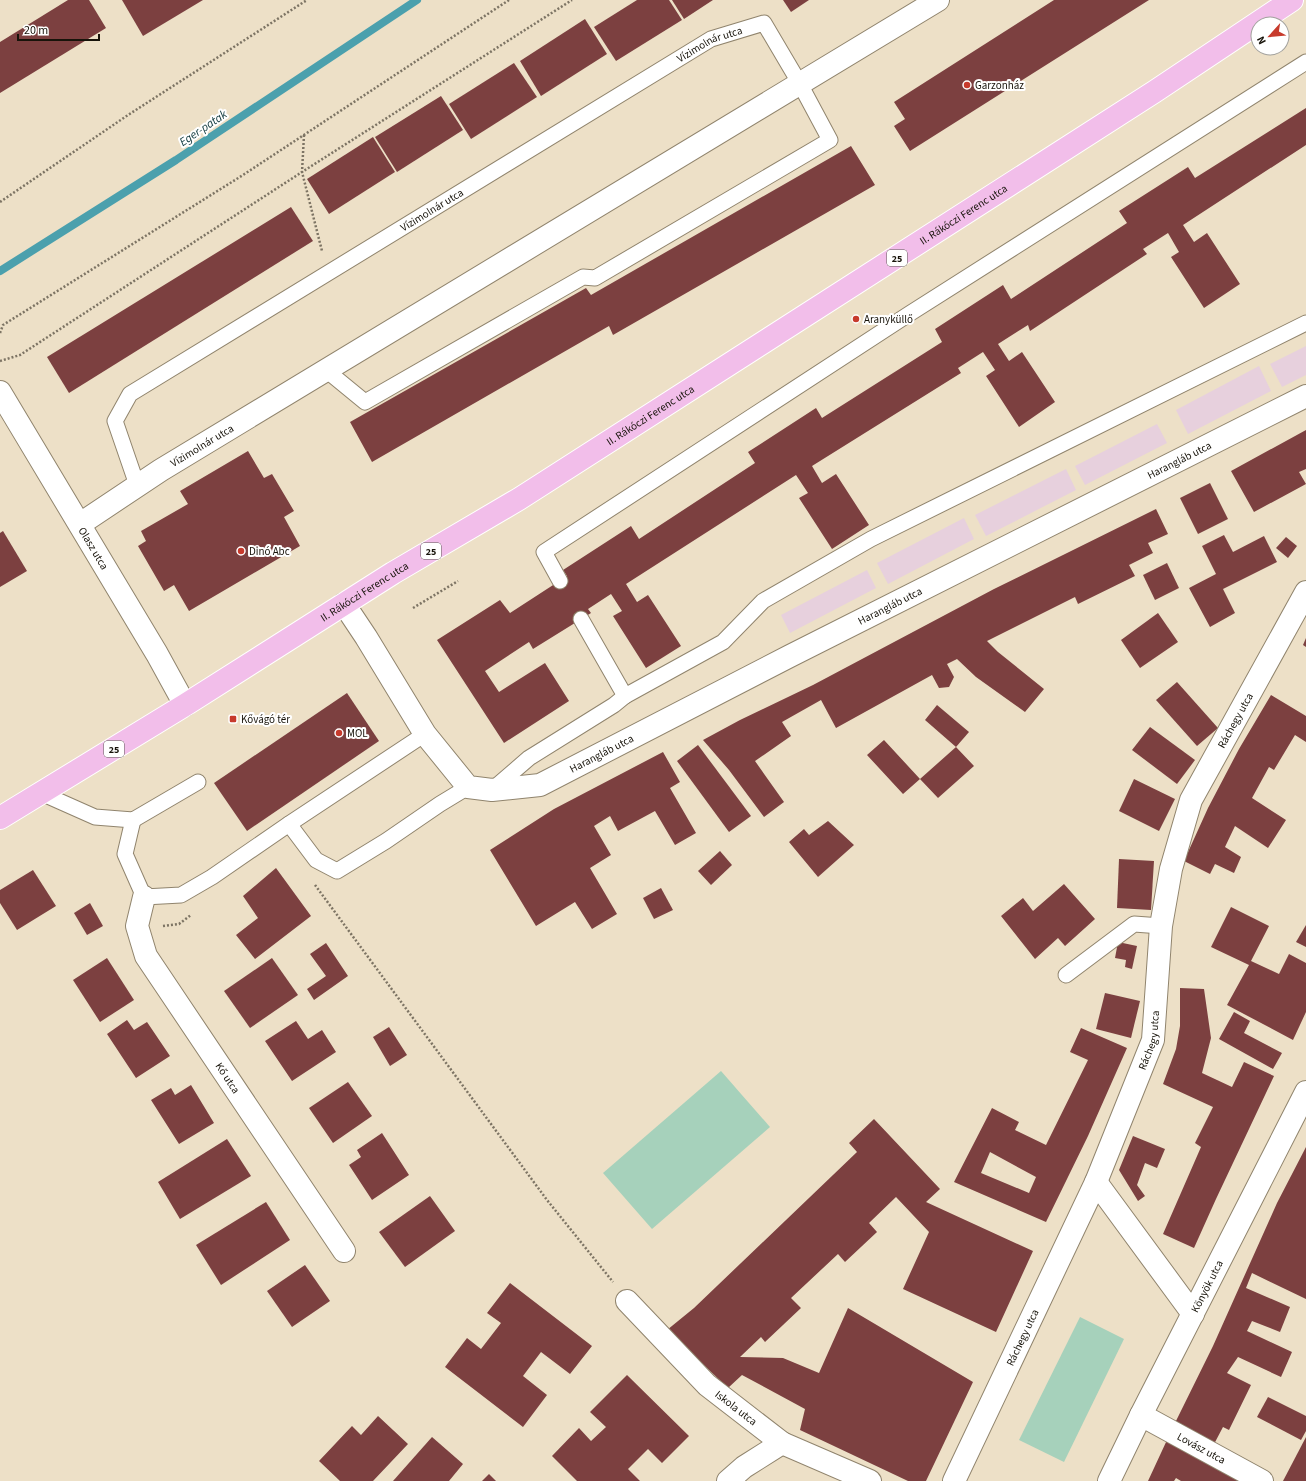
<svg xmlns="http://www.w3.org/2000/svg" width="1306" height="1481" font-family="'Source Sans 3',sans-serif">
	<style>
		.industrial { fill: #e7d0dd }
		.green { fill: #a6d1bb }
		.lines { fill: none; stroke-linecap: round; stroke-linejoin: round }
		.stream { stroke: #4ba0ad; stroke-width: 8 }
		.building { fill: #7c4040; fill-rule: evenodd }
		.service-casing { stroke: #90846d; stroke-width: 17 }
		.minor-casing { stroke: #90846d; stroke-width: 24 }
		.primary-casing { stroke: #fff; stroke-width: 24 }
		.path { stroke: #7d7464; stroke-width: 2.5; stroke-dasharray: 2 2; stroke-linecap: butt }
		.service { stroke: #fff; stroke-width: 15 }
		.minor { stroke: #fff; stroke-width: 22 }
		.primary { stroke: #f2beea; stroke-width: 22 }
		.poi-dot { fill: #c73a2c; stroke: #fff; stroke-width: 1.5 }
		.labels { text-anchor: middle; stroke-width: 4; stroke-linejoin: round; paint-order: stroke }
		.shield { fill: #fff; stroke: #5d5a54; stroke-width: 1 }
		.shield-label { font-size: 10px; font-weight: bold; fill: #17130a }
		.street-label { font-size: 11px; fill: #17130a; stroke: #fff }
		.poi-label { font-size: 11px; fill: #17130a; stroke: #fff; text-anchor: start }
		.water-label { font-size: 12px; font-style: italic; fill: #0b353a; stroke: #fff }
	</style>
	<rect width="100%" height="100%" fill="#ede0c7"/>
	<g class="industrial">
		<polygon points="1306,346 1306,375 1282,387 1270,364"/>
		<polygon points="1259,366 1271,391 1188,434 1176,410"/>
		<polygon points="1157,424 1167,443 1085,485 1075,466"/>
		<polygon points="1066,469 1076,490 986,536 975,515"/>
		<polygon points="964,518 974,539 888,584 877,563"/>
		<polygon points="867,570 876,588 790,633 781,615"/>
	</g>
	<g class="green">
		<polygon points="721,1071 770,1127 652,1229 603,1173"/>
		<polygon points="1080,1317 1124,1339 1064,1462 1019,1440"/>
	</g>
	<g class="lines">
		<polyline class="stream" points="0,271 176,160 417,0"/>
	</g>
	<g class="building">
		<polygon points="68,0 89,0 106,28 0,93 0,42"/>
		<polygon points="122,0 203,0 143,36"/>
		<polygon points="637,0 669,0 682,20 616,61 594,27"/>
		<polygon points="672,0 713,0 684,19"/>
		<polygon points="783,0 809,0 791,12"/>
		<polygon points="1054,0 1149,0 910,151 894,126 905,119 894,102"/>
		<polygon points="585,19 607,54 541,96 520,61"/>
		<polygon points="514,63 537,97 471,139 449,104"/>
		<polygon points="441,96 463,130 397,172 375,137"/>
		<polygon points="1306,108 1306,145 1183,225 1194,242 1207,233 1240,284 1204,308 1171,257 1179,252 1168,233 1143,249 1147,254 1030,331 1028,325 998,344 1009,361 1022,352 1055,402 1019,427 986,376 995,370 983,352 958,368 961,373 812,466 822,483 836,474 869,525 832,549 799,498 808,493 796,475 626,584 637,602 648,595 681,646 646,668 613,616 622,611 611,594 588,609 591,613 533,649 529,642 485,671 499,692 545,663 569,701 504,743 437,640 500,600 510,613 567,576 563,570 631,526 639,539 755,463 748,452 816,408 822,418 942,342 935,329 1003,285 1011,299 1127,223 1119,211 1188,167 1195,178"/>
		<polygon points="373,137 395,172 329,214 307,179"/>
		<polygon points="851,146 875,185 613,335 609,326 372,462 350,422 586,288 591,295"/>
		<polygon points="291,207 313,241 69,393 47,357"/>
		<polygon points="1306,430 1306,469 1299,472 1306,484 1254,512 1231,471"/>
		<polygon points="248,451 264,478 272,474 294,511 284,517 300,546 189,611 174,585 164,591 138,546 146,541 141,531 188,504 180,491"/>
		<polygon points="1210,483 1228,519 1198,534 1180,498"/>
		<polygon points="1156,509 1168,534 1148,543 1153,553 1129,565 1135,576 1078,604 1075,597 987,641 998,652 1044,689 1025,712 976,677 957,659 947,664 954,677 949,687 939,688 932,675 836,728 821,700 782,722 791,736 755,761 784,802 764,817 729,770 703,740 740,720 813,685 994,589"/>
		<polygon points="3,531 27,571 0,587 0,533"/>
		<polygon points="1224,535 1233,552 1264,536 1277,562 1223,589 1235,613 1210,627 1189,588 1216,574 1202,546"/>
		<polygon points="1286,537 1297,546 1288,558 1276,548"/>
		<polygon points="1167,563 1179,588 1155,600 1143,575"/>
		<polygon points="1158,613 1178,642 1140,668 1121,640"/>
		<polygon points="1306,638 1306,647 1303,645"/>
		<polygon points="1177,682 1218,728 1197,746 1156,700"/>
		<polygon points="347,693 379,741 247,831 214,783"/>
		<polygon points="1271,695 1306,716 1306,742 1295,735 1274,770 1269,767 1252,798 1286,820 1268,848 1235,826 1225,847 1241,857 1234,873 1215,864 1210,874 1184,861 1208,808 1239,749"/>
		<polygon points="937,705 969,732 956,747 925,720"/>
		<polygon points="1150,727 1195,760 1177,784 1132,750"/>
		<polygon points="884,740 920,779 956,747 974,766 938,798 920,779 903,794 867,755"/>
		<polygon points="698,745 751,816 729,832 677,761"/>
		<polygon points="663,752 680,782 670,788 696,833 675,845 655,811 618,831 610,816 594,826 611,855 590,868 617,914 592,929 575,902 536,926 490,850 554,809"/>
		<polygon points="1134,779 1175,799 1159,831 1119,811"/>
		<polygon points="828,821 854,845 818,877 789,842 804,829 809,835"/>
		<polygon points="720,851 732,865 711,885 698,871"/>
		<polygon points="1119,859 1154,861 1151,910 1117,908"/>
		<polygon points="276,868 311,916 255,959 236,935 258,918 243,896"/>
		<polygon points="33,870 56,906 17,930 0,903 0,890"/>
		<polygon points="1064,884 1095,919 1065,946 1058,938 1035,959 1001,916 1023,898 1033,911"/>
		<polygon points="661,888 673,910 654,919 643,898"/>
		<polygon points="90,903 103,926 87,935 74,913"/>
		<polygon points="1231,907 1269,926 1251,961 1279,974 1289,954 1306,963 1306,1012 1293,1040 1227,1005 1249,965 1211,947"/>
		<polygon points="1306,925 1306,947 1296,942"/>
		<polygon points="1118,942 1137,946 1132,969 1125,967 1126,960 1115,958"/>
		<polygon points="326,943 348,976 314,1000 307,989 326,976 310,954"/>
		<polygon points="107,958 134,1000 100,1022 73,980"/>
		<polygon points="272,958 298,995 250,1028 224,991"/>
		<polygon points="1180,988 1204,989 1211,1038 1202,1073 1232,1087 1244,1062 1274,1076 1216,1199 1194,1248 1163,1234 1201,1147 1195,1143 1213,1107 1163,1084 1176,1049 1180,1026"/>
		<polygon points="1105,993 1140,1001 1131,1038 1096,1029"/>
		<polygon points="1234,1012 1250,1021 1244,1033 1282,1053 1273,1069 1219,1039"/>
		<polygon points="127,1020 134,1030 147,1022 170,1056 136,1078 107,1034"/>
		<polygon points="296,1021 308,1039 322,1030 336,1052 292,1081 265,1041"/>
		<polygon points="389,1027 407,1055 390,1066 373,1037"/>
		<path d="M1081,1028L1127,1048L1088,1136L1046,1222L954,1182L992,1108L1019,1122L1015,1130L1046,1145L1088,1060L1070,1052ZM990,1152L1036,1177L1029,1193L981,1173Z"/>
		<polygon points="348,1082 372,1116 333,1143 309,1108"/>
		<polygon points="191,1085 214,1123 179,1144 151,1100 171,1088 175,1095"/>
		<polygon points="874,1119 940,1189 926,1202 1033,1251 996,1332 903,1289 929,1232 896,1197 869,1223 877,1232 845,1262 838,1254 791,1298 801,1308 765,1342 761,1337 740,1357 783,1358 819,1373 848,1308 973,1382 926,1481 908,1481 800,1430 805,1409 742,1375 728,1388 667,1330 694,1308 857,1152 849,1143"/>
		<polygon points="382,1133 409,1175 372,1200 349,1165 361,1157 357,1150"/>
		<polygon points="1133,1136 1165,1149 1157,1168 1145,1163 1137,1185 1145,1196 1138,1201 1119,1170"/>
		<polygon points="227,1139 251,1176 180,1219 158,1182"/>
		<polygon points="1306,1147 1306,1299 1252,1273 1246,1288 1290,1307 1280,1332 1252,1321 1247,1331 1292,1352 1281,1377 1238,1357 1227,1373 1251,1385 1229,1430 1223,1427 1213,1446 1174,1425 1213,1346 1277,1203"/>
		<polygon points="430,1196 455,1231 405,1267 379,1232"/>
		<polygon points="266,1202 290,1240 221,1285 196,1245"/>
		<polygon points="305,1265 330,1301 292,1327 267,1291"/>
		<polygon points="510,1283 592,1346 570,1374 541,1352 523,1376 547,1395 523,1427 445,1367 467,1338 481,1349 501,1323 487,1313"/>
		<polygon points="627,1375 689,1436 662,1463 648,1449 628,1469 640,1481 577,1481 552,1456 579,1428 591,1441 606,1427 590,1412"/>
		<polygon points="1268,1397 1306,1416 1306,1431 1301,1440 1257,1417"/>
		<polygon points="378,1416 408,1444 373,1481 340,1481 319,1461 352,1426 361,1435"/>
		<polygon points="432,1437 463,1464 449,1481 393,1481"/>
		<polygon points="1306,1437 1306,1481 1283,1481"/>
		<polygon points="1167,1440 1243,1481 1181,1481 1176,1478 1174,1481 1148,1481"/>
		<polygon points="489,1474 496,1481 482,1481"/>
	</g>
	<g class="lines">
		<defs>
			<g id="service">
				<path id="s1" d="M137,485L115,421L130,394L711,39L764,23L800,84L830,140L595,278L583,277L365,402L326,370"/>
				<polyline points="560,581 544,552 909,314 1306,62"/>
				<polyline points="581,619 625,696"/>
				<polyline points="492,790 529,758 614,705 625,696 723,642 763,601 871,539 1306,323"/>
				<polyline points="41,793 95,817 133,820 198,782"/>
				<polyline points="133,820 125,854 144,897 181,895 212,877 289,824 425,734"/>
				<polyline points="289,824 316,860 337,871 386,841 440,804 468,787"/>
				<polyline points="1066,975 1134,924 1161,926"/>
			</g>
			<g id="minor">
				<path id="s2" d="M0,392L157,654L185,705"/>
				<path id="s3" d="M80,524L161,470L938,0"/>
				<path id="s4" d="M344,604L366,637L425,734L468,787L492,790L540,785L790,656L1306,396"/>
				<path id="s5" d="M144,897L137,926L146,956L344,1251"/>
				<polyline points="1096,1182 1193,1314"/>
				<path id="s6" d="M627,1301L707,1385L782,1443L870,1481"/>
				<path id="s7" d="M1141,1415L1262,1481"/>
				<polyline points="728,1481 744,1467 782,1443"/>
				<path id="s8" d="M954,1481L1096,1182L1153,1040L1161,926L1171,869L1191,800L1306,592"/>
				<path id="s9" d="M1109,1481L1141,1415L1306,1092"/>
			</g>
			<g id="primary">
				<path id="s10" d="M0,818L185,705L393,573L519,499L1154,92L1292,0"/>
			</g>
		</defs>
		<use href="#service" class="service-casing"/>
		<use href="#minor" class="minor-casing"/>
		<use href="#primary" class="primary-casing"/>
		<g class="path">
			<polyline points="304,135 302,172 322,251"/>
			<polyline points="0,202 128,115 307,0"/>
			<polyline points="0,333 3,325 243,175 509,0"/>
			<polyline points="0,361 20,355 302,172 572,0"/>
			<polyline points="413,608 458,581"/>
			<polyline points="315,885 547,1200 613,1282"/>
			<polyline points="163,926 179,924 191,915"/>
		</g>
		<use href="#service" class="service"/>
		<use href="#minor" class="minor"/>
		<use href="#primary" class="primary"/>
	</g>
	<g class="poi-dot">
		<circle cx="967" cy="85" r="4"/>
		<circle cx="856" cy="319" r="4"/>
		<circle cx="241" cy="551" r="4"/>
		<rect x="229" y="715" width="8" height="8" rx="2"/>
		<circle cx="339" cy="733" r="4"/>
	</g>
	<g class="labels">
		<g class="shield">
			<rect x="887" y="250" width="20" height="16" rx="3"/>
			<rect x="421" y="543" width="20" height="16" rx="3"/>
			<rect x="104" y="741" width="20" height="16" rx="3"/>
		</g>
		<g class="shield-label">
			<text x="897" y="262">25</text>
			<text x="431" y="555">25</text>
			<text x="114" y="753">25</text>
		</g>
		<g class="street-label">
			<text dy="4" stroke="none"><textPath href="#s1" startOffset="776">Vízimolnár utca</textPath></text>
			<text dy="4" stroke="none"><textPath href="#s1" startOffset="452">Vízimolnár utca</textPath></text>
			<text dy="4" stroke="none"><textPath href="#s10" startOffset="1137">II. Rákóczi Ferenc utca</textPath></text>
			<text dy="4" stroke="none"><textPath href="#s10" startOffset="765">II. Rákóczi Ferenc utca</textPath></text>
			<text dy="4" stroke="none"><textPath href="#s3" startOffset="145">Vízimolnár utca</textPath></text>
			<text dy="4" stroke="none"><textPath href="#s4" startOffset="1011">Harangláb utca</textPath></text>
			<text dy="4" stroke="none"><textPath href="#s2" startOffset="182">Olasz utca</textPath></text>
			<text dy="4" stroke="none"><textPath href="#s10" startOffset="429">II. Rákóczi Ferenc utca</textPath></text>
			<text dy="4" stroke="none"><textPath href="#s4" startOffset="687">Harangláb utca</textPath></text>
			<text dy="4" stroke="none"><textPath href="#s8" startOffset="819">Ráchegy utca</textPath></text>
			<text dy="4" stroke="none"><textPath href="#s4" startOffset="363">Harangláb utca</textPath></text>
			<text dy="4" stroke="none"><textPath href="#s8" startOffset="483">Ráchegy utca</textPath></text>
			<text dy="4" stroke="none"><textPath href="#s5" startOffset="208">Kő utca</textPath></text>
			<text dy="4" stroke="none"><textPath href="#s9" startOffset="218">Könyök utca</textPath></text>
			<text dy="4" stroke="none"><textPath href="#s8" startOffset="159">Ráchegy utca</textPath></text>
			<text dy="4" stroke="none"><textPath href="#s6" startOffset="153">Iskola utca</textPath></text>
			<text dy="4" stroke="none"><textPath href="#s7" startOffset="69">Lovász utca</textPath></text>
		</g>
		<g class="poi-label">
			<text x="975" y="89">Garzonház</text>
			<text x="864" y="323">Aranyküllő</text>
			<text x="249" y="555">Dinó Abc</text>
			<text x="241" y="723">Kővágó tér</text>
			<text x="347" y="737">MOL</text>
		</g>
		<g class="water-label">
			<text transform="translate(203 128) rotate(-34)" y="4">Eger-patak</text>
		</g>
	</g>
	<g transform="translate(1270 36) rotate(243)"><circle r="19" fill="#ffffff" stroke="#a2a19d"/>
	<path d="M0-3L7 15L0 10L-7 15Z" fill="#c73a2c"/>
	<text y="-6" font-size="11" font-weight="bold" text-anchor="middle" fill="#17130a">N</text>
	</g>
	<path d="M18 34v6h81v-6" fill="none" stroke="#17130a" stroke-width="2"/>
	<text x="24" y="34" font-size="12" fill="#17130a" stroke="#ffffff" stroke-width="3" paint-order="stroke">20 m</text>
</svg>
